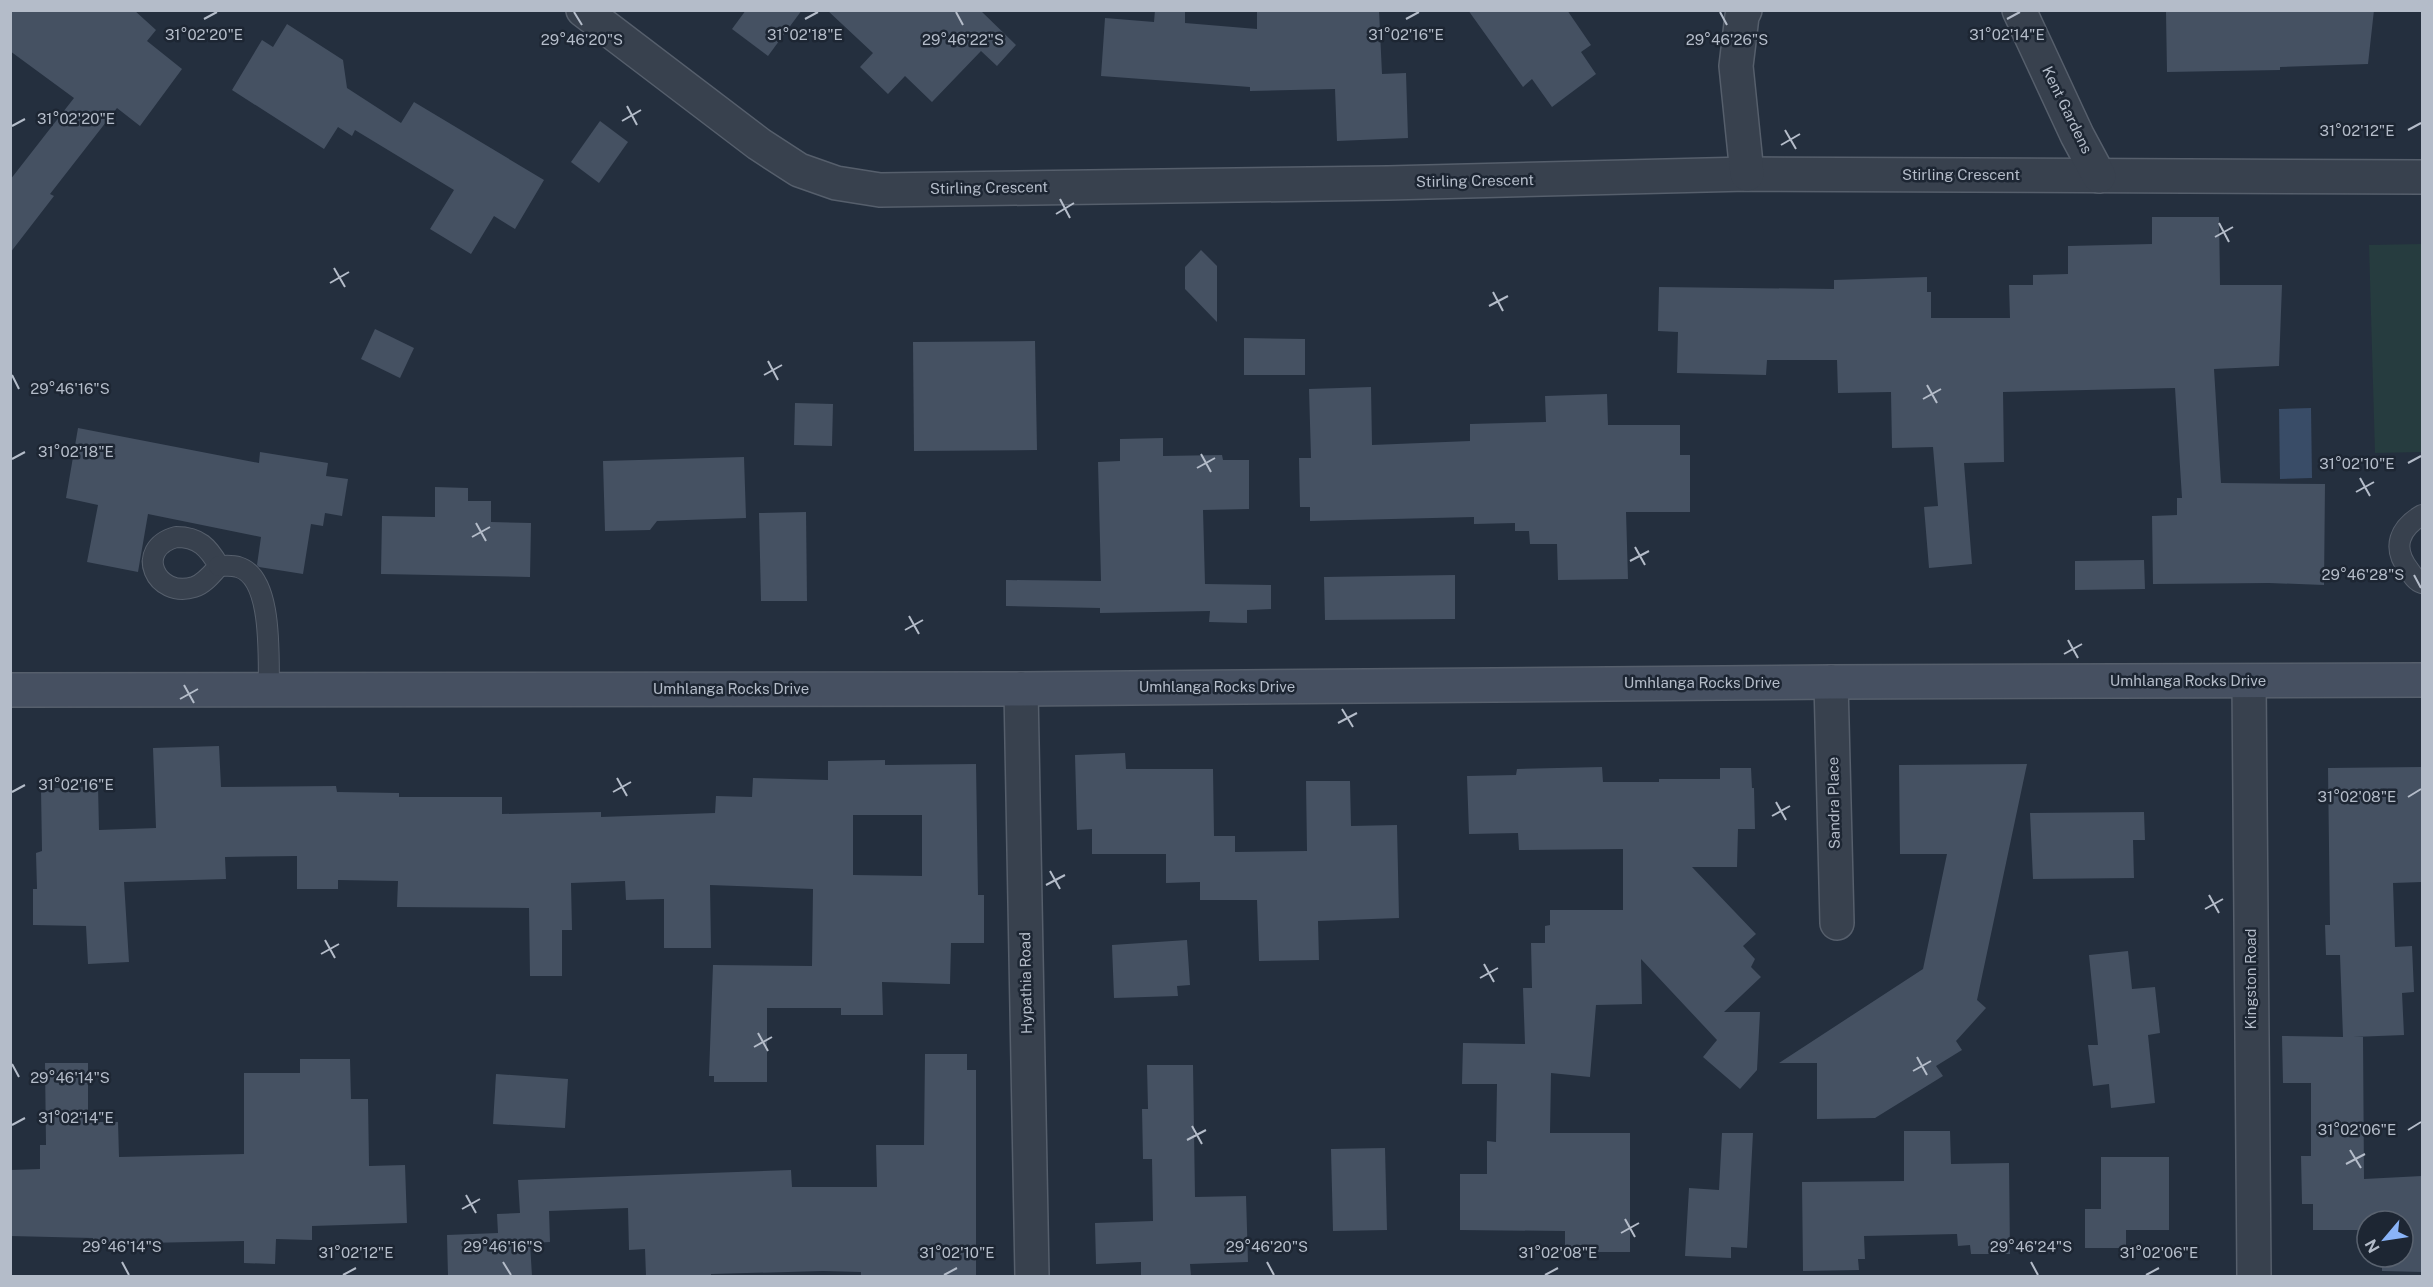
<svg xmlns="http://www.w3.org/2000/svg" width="2433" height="1287" font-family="'Public Sans',sans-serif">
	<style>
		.green { fill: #263c3f }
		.water { fill: #394c67 }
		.building { fill: #455162; fill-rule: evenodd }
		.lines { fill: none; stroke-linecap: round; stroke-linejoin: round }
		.service-casing { stroke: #565f6c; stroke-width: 22 }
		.minor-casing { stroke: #565f6c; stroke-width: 36 }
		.secondary-casing { stroke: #565f6c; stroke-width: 36 }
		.service { stroke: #38414e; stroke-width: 20 }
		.minor { stroke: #38414e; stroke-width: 33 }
		.secondary { stroke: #465061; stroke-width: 33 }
		.ticks { fill: none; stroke: #b4bcc9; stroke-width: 2 }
		.labels { text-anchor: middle; stroke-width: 5; stroke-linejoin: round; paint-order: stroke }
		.street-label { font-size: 15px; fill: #b4bcc9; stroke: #1d2633 }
		.ticks-label { font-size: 15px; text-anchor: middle; fill: #b4bcc9; stroke: #1d2633; stroke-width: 5; stroke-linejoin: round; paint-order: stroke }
	</style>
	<rect width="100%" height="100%" fill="#242f3e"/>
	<polygon class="green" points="2422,244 2422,452 2375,453 2369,245"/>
	<polygon class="water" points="2311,408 2312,478 2280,479 2279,409"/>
	<g class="building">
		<polygon points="10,10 134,10 156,30 147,41 182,69 140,126 117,108 50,194 54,196 10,253 10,180 74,98 10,51"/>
		<polygon points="746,10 802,10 768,56 732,29"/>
		<polygon points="827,10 980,10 1016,45 997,66 981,51 932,102 905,76 888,94 860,67 873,53"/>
		<polygon points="1155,10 1185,10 1185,23 1257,29 1257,10 1379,10 1382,74 1406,73 1408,138 1337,141 1335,89 1250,91 1250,87 1101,76 1105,18 1154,22"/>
		<polygon points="1468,10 1567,10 1591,45 1581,52 1596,74 1552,107 1532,79 1523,87"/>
		<polygon points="2197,10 2374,10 2368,64 2280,67 2280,70 2167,72 2166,12"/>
		<polygon points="287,24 343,60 347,88 401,123 414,102 544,180 515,229 494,216 471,254 430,229 454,190 355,130 352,136 338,127 324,149 232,90 262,40 273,47"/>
		<polygon points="600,121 628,142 599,183 571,162"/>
		<polygon points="2152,217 2219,217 2220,285 2282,285 2279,366 2214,369 2221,483 2325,484 2324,585 2269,583 2153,584 2152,516 2177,515 2177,498 2182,498 2175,388 2003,392 2004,462 1964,463 1972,564 1929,568 1924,507 1938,506 1933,447 1892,448 1891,392 1838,393 1837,360 1767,360 1766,375 1677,373 1678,332 1658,331 1659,287 1834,289 1834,280 1927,277 1927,292 1931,292 1931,318 2010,318 2009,285 2033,285 2033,275 2068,274 2068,246 2152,244"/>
		<polygon points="1201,250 1217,266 1217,322 1185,289 1185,267"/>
		<polygon points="375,329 414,348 400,378 361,359"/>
		<polygon points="1244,338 1305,339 1305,375 1244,375"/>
		<polygon points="1035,341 1037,450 914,451 913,342"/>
		<polygon points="1371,387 1372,445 1470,441 1470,424 1546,422 1545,396 1607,394 1608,425 1680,425 1680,455 1690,455 1690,512 1626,512 1628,579 1558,580 1557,544 1530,544 1529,531 1515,531 1515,523 1474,524 1474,517 1310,521 1310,507 1300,507 1299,458 1311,458 1309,389"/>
		<polygon points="795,403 833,404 832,446 794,445"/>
		<polygon points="78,428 259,463 260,452 328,463 326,476 348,479 342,516 325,513 323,526 311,524 303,574 259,567 257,565 261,537 148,514 138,572 87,562 98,505 66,498"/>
		<polygon points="1163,438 1163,456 1222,455 1223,460 1249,460 1249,509 1203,510 1205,584 1271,585 1271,609 1247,610 1247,623 1209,622 1210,611 1100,613 1100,608 1006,606 1006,580 1101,581 1098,462 1120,461 1120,439"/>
		<polygon points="744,457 746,518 657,521 650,530 605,531 603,461"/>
		<polygon points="435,487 468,488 468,501 491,501 491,522 531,523 530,577 381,574 382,516 435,517"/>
		<polygon points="806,512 807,601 761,601 759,513"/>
		<polygon points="2144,560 2145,589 2075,590 2075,561"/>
		<polygon points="1455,575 1455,619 1325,620 1324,577"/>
		<path d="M219,746L221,787L336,786L337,792L399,793V797H502V814L601,812V817L715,813L716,796L752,797L753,778L828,780V761L885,760V765L976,764L978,895H984V943H951L950,984L882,982L883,1015H841V1008H767V1082H714V1076H709L713,965L812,966L813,889L710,885L711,948H664V899L626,900L625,881L571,883L572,930H562V976H530L529,908L397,907L398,881L338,880V889H297V856L225,857L226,879L124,882L129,962L88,964L86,926L33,925V889H37L36,853L42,851L41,789L98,786L99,830L156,828L153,748ZM853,815H922V876L853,875Z"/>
		<polygon points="1125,753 1126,769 1213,769 1214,836 1235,836 1235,852 1307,851 1306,781 1350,781 1351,826 1397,825 1399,918 1318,921 1319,960 1259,961 1257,900 1200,900 1200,882 1166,883 1166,854 1092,854 1092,829 1077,830 1075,755"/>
		<polygon points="2027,764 1977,1000 1986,1008 1956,1041 1962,1050 1936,1066 1943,1076 1875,1118 1817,1119 1817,1063 1779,1063 1923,969 1947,854 1900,854 1899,765"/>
		<polygon points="1602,767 1603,782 1659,782 1659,779 1720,779 1720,768 1751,768 1752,788 1754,788 1755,829 1738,829 1737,867 1692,867 1756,934 1743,946 1755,959 1751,967 1761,977 1724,1012 1760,1012 1757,1070 1740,1089 1703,1057 1717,1040 1641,959 1642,1004 1596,1005 1590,1077 1551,1073 1550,1133 1630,1133 1630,1252 1565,1252 1565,1231 1460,1230 1460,1174 1487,1174 1487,1141 1496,1142 1497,1084 1462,1084 1463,1043 1525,1044 1523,988 1532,988 1531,943 1545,943 1545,926 1550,925 1550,910 1623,910 1623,849 1519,850 1518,833 1469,834 1467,776 1516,775 1517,769"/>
		<polygon points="2422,767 2422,882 2393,883 2395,947 2412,946 2414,992 2402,993 2404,1035 2353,1037 2363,1037 2364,1179 2422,1176 2422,1272 2382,1271 2382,1261 2373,1260 2373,1257 2403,1257 2403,1221 2367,1221 2367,1230 2313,1230 2313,1204 2302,1204 2301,1156 2311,1156 2311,1083 2283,1083 2282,1036 2343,1037 2340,955 2326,955 2325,925 2330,925 2328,768"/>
		<polygon points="2144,812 2145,840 2133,840 2134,878 2033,879 2030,813"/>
		<polygon points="1187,940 1190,985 1177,986 1178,996 1114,998 1112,945"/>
		<polygon points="2128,951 2132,989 2155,987 2160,1033 2148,1035 2155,1103 2111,1108 2109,1084 2093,1086 2088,1045 2098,1045 2089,955"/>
		<polygon points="925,1054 967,1054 967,1070 976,1070 976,1275 861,1276 861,1272 823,1271 711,1274 711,1276 646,1276 645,1249 629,1250 628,1208 549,1211 550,1242 530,1243 532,1276 448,1276 447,1235 498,1233 497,1214 520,1213 518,1180 791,1170 792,1187 877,1187 876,1145 924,1145"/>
		<polygon points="300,1059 350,1059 351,1099 368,1099 369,1166 405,1165 407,1223 312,1226 312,1240 276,1239 275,1264 244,1263 244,1241 93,1244 93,1238 10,1236 10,1170 40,1169 40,1145 46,1145 45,1063 88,1063 88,1122 118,1122 119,1157 244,1154 244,1073 300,1073"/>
		<polygon points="1147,1065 1193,1065 1195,1197 1246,1196 1248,1262 1190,1264 1191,1276 1141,1276 1141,1262 1096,1264 1095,1223 1153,1221 1152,1159 1143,1159 1142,1109 1148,1109"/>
		<polygon points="496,1074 568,1079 565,1128 493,1124"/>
		<polygon points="1904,1131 1950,1131 1951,1164 2009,1163 2010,1254 1971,1254 1970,1245 1958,1246 1957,1234 1864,1236 1865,1259 1858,1259 1859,1270 1803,1271 1802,1182 1904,1181"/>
		<polygon points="1722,1133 1753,1133 1747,1248 1731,1247 1731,1258 1685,1256 1689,1188 1719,1190"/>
		<polygon points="1385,1148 1387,1230 1333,1231 1331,1149"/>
		<polygon points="2101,1157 2169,1157 2169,1230 2126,1230 2126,1248 2085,1248 2085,1209 2101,1209"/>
	</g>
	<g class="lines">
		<defs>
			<g id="service">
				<path d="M2422,515C2400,528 2391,547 2409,570C2413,576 2416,581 2422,583"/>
				<path d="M176,537C199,537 208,547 219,566C212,574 204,584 194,587C156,599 133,549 176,537Z"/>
				<path d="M219,566C225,566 232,565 238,567C274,577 268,660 269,690"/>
			</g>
			<g id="minor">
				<polyline points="583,10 759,144 799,170 836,183 880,190 1388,183 1747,174 2422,177"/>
				<polyline points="1745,10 1742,16 1736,66 1747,174"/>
				<polyline points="2019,10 2077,135 2099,176"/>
				<polyline points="1831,682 1837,923"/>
				<polyline points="2249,682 2254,1276"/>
				<polyline points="1021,689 1032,1276"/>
			</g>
			<polyline id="secondary" points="10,690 1021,689 1831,682 2422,680"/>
		</defs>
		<use href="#service" class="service-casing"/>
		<use href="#minor" class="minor-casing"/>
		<use href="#secondary" class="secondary-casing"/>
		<use href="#service" class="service"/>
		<use href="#minor" class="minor"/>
		<use href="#secondary" class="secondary"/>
	</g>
	<path class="ticks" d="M574,12L582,25M956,12L963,25M1720,12L1727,25M204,19L217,12M805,19L818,12M1406,19L1419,12M2007,19L2020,12M627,106L637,125M622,121L641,110M12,126L25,119M1785,130L1796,149M2408,130L2421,123M1781,145L1800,134M1060,199L1070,218M1056,214L1074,203M2219,223L2229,242M2215,237L2233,227M334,268L345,287M330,283L349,272M1493,292L1503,311M1489,306L1508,296M768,361L778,380M12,375L19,389M764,375L782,365M1927,385L1937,403M1923,399L1941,389M1201,454L1211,472M12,459L25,452M2408,463L2421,456M1197,468L1215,458M2360,478L2370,496M2356,492L2374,482M476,523L486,541M472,537L490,527M1635,547L1645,565M1630,561L1649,551M2414,575L2421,588M909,616L919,634M905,630L923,620M2068,640L2078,658M2064,654L2082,644M184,685L194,703M180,699L198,689M1342,709L1353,727M1338,723L1357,713M617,778L627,796M12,792L25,785M613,792L631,782M2408,797L2421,789M1776,802L1786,820M1772,816L1790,806M1050,871L1060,889M1046,885L1065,875M2209,895L2219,913M2205,909L2223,899M325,940L335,958M321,954L339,944M1484,964L1494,982M1480,978L1498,968M758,1033L768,1051M754,1047L772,1037M1917,1057L1927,1075M12,1064L19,1077M1913,1071L1931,1061M12,1125L25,1118M1192,1126L1202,1144M2408,1130L2421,1122M1187,1140L1206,1130M2350,1150L2361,1168M2346,1164L2365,1154M466,1195L476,1213M462,1209L480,1199M1625,1219L1635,1237M1621,1233L1639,1223M122,1262L129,1275M503,1262L511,1275M1267,1262L1274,1275M2031,1262L2038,1275M343,1275L356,1268M944,1275L957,1268M1545,1275L1558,1268M2146,1275L2159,1268"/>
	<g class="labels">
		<g class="street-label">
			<text transform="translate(2067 110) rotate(64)" y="5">Kent Gardens</text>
			<text x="1961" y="180">Stirling Crescent</text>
			<text transform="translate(1475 181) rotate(-1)" y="5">Stirling Crescent</text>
			<text transform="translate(989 188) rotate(-1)" y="5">Stirling Crescent</text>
			<text x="2188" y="686">Umhlanga Rocks Drive</text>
			<text x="1702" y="688">Umhlanga Rocks Drive</text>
			<text x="1217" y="692">Umhlanga Rocks Drive</text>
			<text x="731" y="694">Umhlanga Rocks Drive</text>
			<text transform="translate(1834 803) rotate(-91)" y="5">Sandra Place</text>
			<text transform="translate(2251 979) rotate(-90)" y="5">Kingston Road</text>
			<text transform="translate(1026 983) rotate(-91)" y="5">Hypathia Road</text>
		</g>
	</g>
	<g class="ticks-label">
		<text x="204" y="40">31°02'20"E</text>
		<text x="805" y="40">31°02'18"E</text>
		<text x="1406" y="40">31°02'16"E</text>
		<text x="2007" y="40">31°02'14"E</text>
		<text x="582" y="45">29°46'20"S</text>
		<text x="963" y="45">29°46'22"S</text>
		<text x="1727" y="45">29°46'26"S</text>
		<text x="76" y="124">31°02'20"E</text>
		<text x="2357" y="136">31°02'12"E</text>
		<text x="70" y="394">29°46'16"S</text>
		<text x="76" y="457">31°02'18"E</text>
		<text x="2357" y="469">31°02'10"E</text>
		<text x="2363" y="580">29°46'28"S</text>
		<text x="76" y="790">31°02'16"E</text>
		<text x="2357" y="802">31°02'08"E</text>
		<text x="70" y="1083">29°46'14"S</text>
		<text x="76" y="1123">31°02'14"E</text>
		<text x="2357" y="1135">31°02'06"E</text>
		<text x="122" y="1252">29°46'14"S</text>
		<text x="503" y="1252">29°46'16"S</text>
		<text x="1267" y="1252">29°46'20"S</text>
		<text x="2031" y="1252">29°46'24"S</text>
		<text x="356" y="1258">31°02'12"E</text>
		<text x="957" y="1258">31°02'10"E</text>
		<text x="1558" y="1258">31°02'08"E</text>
		<text x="2159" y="1258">31°02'06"E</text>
	</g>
	<rect width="2433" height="1287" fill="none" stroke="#b4bcc9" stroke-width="24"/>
	<g transform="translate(2385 1239) rotate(241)"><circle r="28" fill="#1d2633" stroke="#59626f" stroke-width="1.5"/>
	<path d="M0-4.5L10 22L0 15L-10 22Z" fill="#8ab4f8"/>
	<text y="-9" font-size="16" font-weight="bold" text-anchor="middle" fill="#b4bcc9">N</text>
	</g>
</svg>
